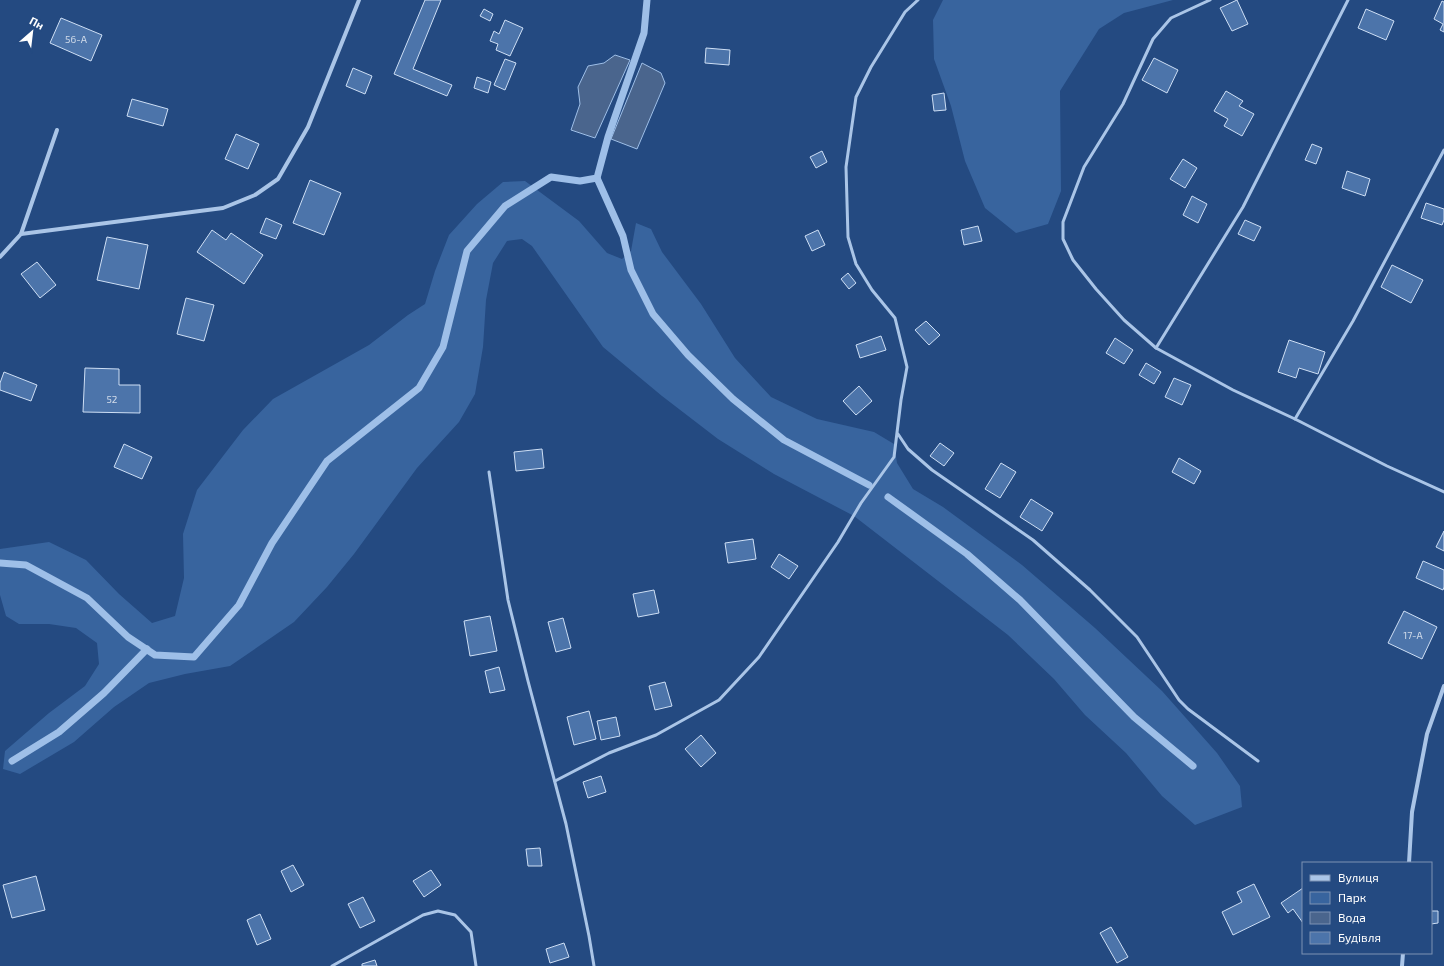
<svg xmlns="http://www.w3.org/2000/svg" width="1444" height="966" font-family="'Exo 2',sans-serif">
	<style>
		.green { fill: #38649e }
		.water { fill: #4a658d; stroke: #9ebfe8 }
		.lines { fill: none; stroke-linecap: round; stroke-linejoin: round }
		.stream { stroke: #9ebfe8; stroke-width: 7 }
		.building { fill: #4c74aa; stroke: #cedff5 }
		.service { stroke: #aac5e7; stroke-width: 3 }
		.minor { stroke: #aac5e7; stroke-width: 4 }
		.labels { text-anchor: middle; stroke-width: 4; stroke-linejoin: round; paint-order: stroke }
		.number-label { font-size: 10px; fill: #d2dcea }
	</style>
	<rect width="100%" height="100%" fill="#244a81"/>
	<g class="green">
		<polygon points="943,0 1173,0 1124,13 1099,29 1060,91 1061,191 1048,224 1016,233 985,208 965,161 951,106 934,59 933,20"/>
		<polygon points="525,181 579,221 607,253 622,259 631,251 636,223 651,229 662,252 701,304 735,358 771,397 817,419 874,432 894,444 897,463 913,489 943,507 1022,565 1095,628 1162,691 1217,753 1240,786 1242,807 1195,825 1162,796 1126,753 1085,715 1054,679 1008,635 854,516 774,474 718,439 662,396 603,347 532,246 522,239 507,241 493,263 486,300 483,347 475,394 459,422 417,468 354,554 327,587 294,622 230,666 185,674 149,683 114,707 74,742 20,774 3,769 5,751 49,713 85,686 99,664 97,643 76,628 49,624 19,624 6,616 0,595 0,549 49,542 86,560 119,594 152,623 175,616 184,578 183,534 197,490 243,430 273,399 369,345 408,315 425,304 435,271 449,235 477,204 503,182"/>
	</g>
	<g class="water">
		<polygon points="615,55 630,60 595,138 571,130 580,104 578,87 588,66 604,63"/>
		<polygon points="642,63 661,73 665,83 637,149 611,139"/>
	</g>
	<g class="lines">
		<g class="stream">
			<polyline points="597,178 623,236 631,270 653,314 688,355 733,399 784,440 869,485"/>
			<polyline points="888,497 967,554 1020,600 1134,717 1193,766"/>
			<polyline points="0,563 26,565 87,598 128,637 155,655 194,657 239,605 272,543 327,461 419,388 443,347 467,251 505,206 551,177 580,181 597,178 608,137 644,33 647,0"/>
			<polyline points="12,761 59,732 104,693 147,649"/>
		</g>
	</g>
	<g class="building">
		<polygon points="425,0 441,0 413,69 452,85 447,96 394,74"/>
		<polygon points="1237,0 1248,24 1232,31 1220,8"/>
		<polygon points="1442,1 1444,2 1444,32 1440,30 1443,24 1434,19"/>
		<polygon points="484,9 493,14 490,21 480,16"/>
		<polygon points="1366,9 1394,21 1386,40 1358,28"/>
		<polygon points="61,18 102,35 91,61 50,43"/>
		<polygon points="505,20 523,28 510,56 496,50 498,44 490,41 494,31 499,34"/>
		<polygon points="706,48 730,50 729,65 705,63"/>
		<polygon points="1154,58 1178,70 1167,93 1142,80"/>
		<polygon points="505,59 516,63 505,90 494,85"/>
		<polygon points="353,68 372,76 365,94 346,86"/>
		<polygon points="477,77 491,82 488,93 474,88"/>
		<polygon points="1226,91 1243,101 1239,106 1254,114 1242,136 1224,126 1228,119 1214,111"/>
		<polygon points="944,93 946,110 934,111 932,95"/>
		<polygon points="132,99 168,109 163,126 127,116"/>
		<polygon points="236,134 259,144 248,169 225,159"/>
		<polygon points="1312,144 1322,148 1316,164 1305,160"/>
		<polygon points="822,151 827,162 816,168 810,157"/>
		<polygon points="1183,159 1197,168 1185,188 1170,179"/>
		<polygon points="1347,171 1370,179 1365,196 1342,188"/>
		<polygon points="310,180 341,193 324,235 293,223"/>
		<polygon points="1192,196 1207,204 1198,223 1183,215"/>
		<polygon points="1426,203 1444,209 1444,220 1442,225 1421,218"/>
		<polygon points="266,218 282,225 276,239 260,233"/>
		<polygon points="1245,220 1261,227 1254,241 1238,234"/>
		<polygon points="978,226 982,241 964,245 961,230"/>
		<polygon points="212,230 226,240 231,233 263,255 244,284 197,252"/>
		<polygon points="818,230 825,245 812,251 805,236"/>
		<polygon points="107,237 148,245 139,289 97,280"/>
		<polygon points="37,262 56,285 40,298 21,274"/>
		<polygon points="1392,265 1423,280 1411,303 1381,287"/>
		<polygon points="848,273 856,283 849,289 841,279"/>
		<polygon points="186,298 214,305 204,341 177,334"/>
		<polygon points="926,321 940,335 929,345 915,330"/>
		<polygon points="881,336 886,350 860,358 856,345"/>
		<polygon points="1115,338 1133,350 1124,364 1106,353"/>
		<polygon points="1289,340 1325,352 1318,374 1299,368 1296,378 1278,372"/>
		<polygon points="1146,363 1161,372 1154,384 1139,375"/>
		<polygon points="85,368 119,369 119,385 140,385 140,413 83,412"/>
		<polygon points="4,372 37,385 31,401 0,390 0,383"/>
		<polygon points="1174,378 1191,385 1182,405 1165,397"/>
		<polygon points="859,386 872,401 856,415 843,401"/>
		<polygon points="940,443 954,453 944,466 930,456"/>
		<polygon points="124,444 152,457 142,479 114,467"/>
		<polygon points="542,449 544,468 516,471 514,452"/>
		<polygon points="1179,458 1201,471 1194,484 1172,472"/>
		<polygon points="1001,463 1016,472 1000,498 985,489"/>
		<polygon points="1031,499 1053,513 1042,531 1020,517"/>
		<polygon points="1444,531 1444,551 1436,547"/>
		<polygon points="753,539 756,559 728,563 725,543"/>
		<polygon points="779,554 798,566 789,579 771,567"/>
		<polygon points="1423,561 1444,570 1444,587 1443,590 1416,578"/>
		<polygon points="654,590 659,613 638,617 633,594"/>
		<polygon points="1404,611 1437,627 1422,659 1388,643"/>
		<polygon points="490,616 497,651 470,656 464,621"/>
		<polygon points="563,618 571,648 556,652 548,622"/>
		<polygon points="499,667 505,690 490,693 485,671"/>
		<polygon points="665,682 672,706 655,710 649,686"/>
		<polygon points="589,711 596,739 574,745 567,717"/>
		<polygon points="616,717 620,736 601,740 597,721"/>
		<polygon points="701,735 716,753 701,767 685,749"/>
		<polygon points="601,776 606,792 588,798 583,782"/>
		<polygon points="540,848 542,866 528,866 526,849"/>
		<polygon points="293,865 304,885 291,892 281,871"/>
		<polygon points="431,870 441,885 424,897 413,881"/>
		<polygon points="36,876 45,910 12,918 3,885"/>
		<polygon points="1254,884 1270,917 1233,935 1222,912 1242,902 1237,892"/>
		<polygon points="1303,888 1303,923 1293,909 1288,913 1281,903"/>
		<polygon points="363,897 375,921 360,928 348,904"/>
		<polygon points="1431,911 1438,911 1438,923 1431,924"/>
		<polygon points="260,914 271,939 257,945 247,920"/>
		<polygon points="1111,927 1128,957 1117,963 1100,933"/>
		<polygon points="564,943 569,957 550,963 546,949"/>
		<polygon points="375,960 377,966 362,966 362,964"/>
	</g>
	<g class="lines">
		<g class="service">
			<polyline points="1210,0 1171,18 1153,39 1123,104 1084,167 1063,222 1063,239 1073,260 1096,289 1124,320 1156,348 1233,390 1295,419 1387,466 1444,492"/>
			<polyline points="1156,348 1243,207 1348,0"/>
			<polyline points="1295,419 1353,321 1444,150"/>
			<polyline points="898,434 908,449 932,470 1033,540 1090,590 1137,637 1179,700 1188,709 1258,761"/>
			<polyline points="489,472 508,600 528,681 566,824 589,936 594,966"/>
			<polyline points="555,781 609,753 656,735 719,700 759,657 838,542 861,503 894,457 901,400 907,367 895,318 872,290 856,264 848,237 846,167 856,97 871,67 905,12 918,0"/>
			<polyline points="332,966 423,915 438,911 455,915 471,932 476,966"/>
		</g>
		<g class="minor">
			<polyline points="21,234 57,130"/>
			<polyline points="0,257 21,234 223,208 255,195 278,179 308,127 359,0"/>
			<polyline points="1409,863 1412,812 1427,734 1444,686"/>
			<polyline points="1402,966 1403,953"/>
		</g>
	</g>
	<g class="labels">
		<g class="number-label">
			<text x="76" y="43">56-А</text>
			<text x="112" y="403">52</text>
			<text x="1413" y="639">17-А</text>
		</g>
	</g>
	<rect x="1302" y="862" width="130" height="92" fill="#244a81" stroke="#7c92b3"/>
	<rect x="1310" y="875" width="20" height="6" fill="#aac5e7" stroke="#7c92b3"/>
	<text x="1338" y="882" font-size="12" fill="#ffffff">Вулиця</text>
	<rect x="1310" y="892" width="20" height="12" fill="#38649e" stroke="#7c92b3"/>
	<text x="1338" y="902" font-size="12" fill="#ffffff">Парк</text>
	<rect x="1310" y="912" width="20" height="12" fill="#4a658d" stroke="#7c92b3"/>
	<text x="1338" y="922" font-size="12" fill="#ffffff">Вода</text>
	<rect x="1310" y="932" width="20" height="12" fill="#4c74aa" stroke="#7c92b3"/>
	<text x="1338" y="942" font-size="12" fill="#ffffff">Будівля</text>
	<g transform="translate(32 32) rotate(28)" stroke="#244a81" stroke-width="3" paint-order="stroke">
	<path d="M0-3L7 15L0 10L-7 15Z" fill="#ffffff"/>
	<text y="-6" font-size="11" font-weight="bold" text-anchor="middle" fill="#ffffff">Пн</text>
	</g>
</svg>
